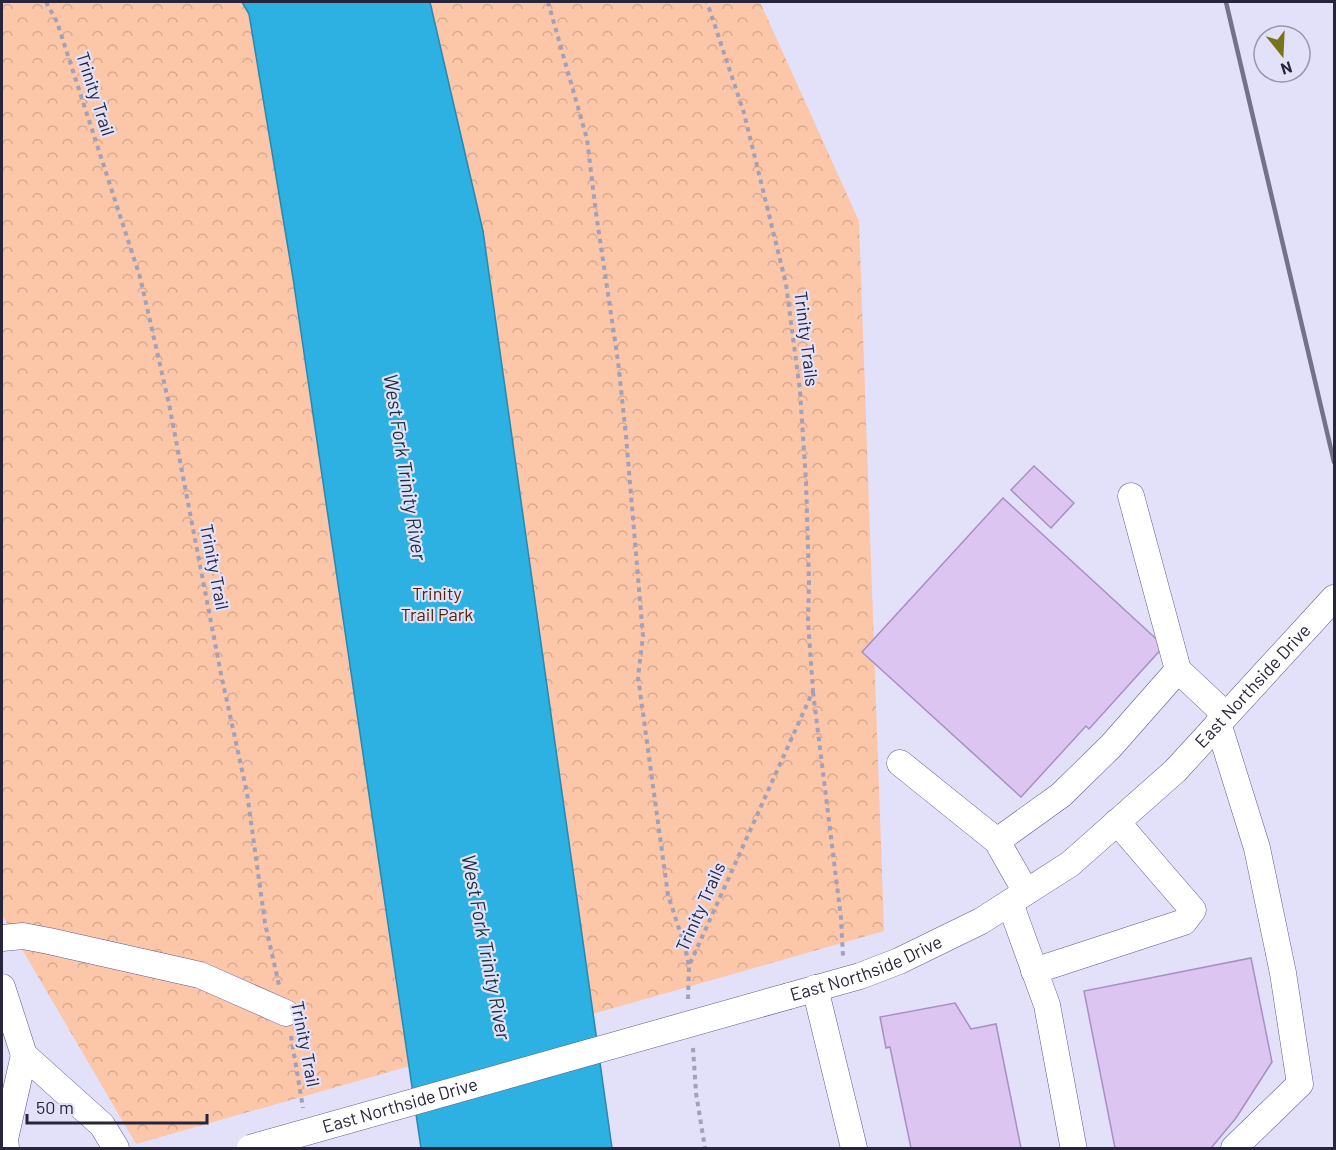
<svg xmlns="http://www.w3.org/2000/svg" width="1336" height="1150" font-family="Barlow,sans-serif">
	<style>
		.forest { fill: url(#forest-crowns) }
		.water { fill: #2cb1e2; stroke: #2a87b0; stroke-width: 1.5 }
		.building { fill: #dcc5f1; stroke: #aa8ec3; stroke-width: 1.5 }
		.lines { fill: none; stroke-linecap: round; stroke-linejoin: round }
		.minor-casing { stroke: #605a8e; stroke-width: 27 }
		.path { stroke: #a2a1b8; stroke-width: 4; stroke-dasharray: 4.5 4.5; stroke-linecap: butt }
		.minor { stroke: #fff; stroke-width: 26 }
		.rail { stroke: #747289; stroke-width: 4.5 }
		.minor-bridge-casing { stroke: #605a8e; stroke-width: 27; stroke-linecap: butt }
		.minor-bridge { stroke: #fff; stroke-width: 26 }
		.labels { text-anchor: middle; stroke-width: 4.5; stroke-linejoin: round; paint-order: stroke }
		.street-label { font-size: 18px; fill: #27253b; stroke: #e2e1f9 }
		.park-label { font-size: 18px; fill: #52250a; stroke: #e2e1f9 }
		.water-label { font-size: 20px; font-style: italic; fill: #16303c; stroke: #e2e1f9 }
	</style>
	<defs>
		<pattern id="forest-crowns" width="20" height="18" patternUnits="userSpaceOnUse" patternTransform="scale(1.5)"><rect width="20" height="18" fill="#fcc6a9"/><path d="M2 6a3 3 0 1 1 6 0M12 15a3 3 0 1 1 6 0" fill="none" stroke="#d8aa92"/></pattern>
	</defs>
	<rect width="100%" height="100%" fill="#e2e1f9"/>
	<polygon class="forest" points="2,2 760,2 859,221 884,931 136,1144 2,915"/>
	<polygon class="water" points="242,2 430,2 483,231 612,1148 421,1148 293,278 249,14"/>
	<g class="building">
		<polygon points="1034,466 1074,503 1051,528 1011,490"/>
		<polygon points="1003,498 1164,646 1089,729 1086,726 1021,797 862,652"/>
		<polygon points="1251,958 1272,1062 1236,1118 1211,1148 1115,1148 1084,991"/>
		<polygon points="955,1003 971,1029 996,1024 1021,1148 911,1148 890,1047 886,1048 880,1017"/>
	</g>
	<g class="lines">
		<defs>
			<g id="minor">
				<polyline points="1131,496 1178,670 1226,715"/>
				<polyline points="1218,723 1257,848 1283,973 1300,1084 1234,1148"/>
				<polyline points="900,763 997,841 1026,892"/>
				<polyline points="997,841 1061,795 1111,746 1178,670"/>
				<polyline points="1010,903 1047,1005 1073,1145"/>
				<polyline points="2,938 23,936 49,941 200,975 286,1013"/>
				<polyline points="1034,971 1184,922 1193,910 1117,822"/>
				<polyline points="2,987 24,1055"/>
				<polyline points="815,988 854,1148"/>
				<path id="s1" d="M789,996L860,976L899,961L981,921L1070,864L1175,771L1334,598"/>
				<polyline points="6,1148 5,1139 24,1055 102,1125 116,1148"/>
			</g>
		</defs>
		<use href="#minor" class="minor-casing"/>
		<g class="path">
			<polyline points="46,2 57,22 140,277 169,404 221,674 247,793 265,923 279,985"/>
			<polyline points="548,2 587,139 596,213 618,361 626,436 643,636 638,677 668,895 685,947 689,966"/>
			<polyline points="813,692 841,918 843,956"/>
			<polyline points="688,999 689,966 813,691 808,621 809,582 806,481 800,391 786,284 744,113 707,2"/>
			<polyline points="291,1036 303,1108"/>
			<polyline points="693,1048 696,1093 705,1148"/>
		</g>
		<use href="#minor" class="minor"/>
		<polyline class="rail" points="1226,2 1334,462"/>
		<defs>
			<g id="minor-bridge">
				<path id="s2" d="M250,1148L789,996"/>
			</g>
		</defs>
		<use href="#minor-bridge" class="minor-bridge-casing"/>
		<use href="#minor-bridge" class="minor-bridge"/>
	</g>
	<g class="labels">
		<g class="street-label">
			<text transform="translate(95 94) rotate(72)" y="6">Trinity Trail</text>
			<text transform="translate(806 339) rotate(83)" y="6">Trinity Trails</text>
			<text transform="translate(214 567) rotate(79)" y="6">Trinity Trail</text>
			<text dy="6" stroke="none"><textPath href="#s1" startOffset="568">East Northside Drive</textPath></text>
			<text transform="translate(701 907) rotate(-66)" y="6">Trinity Trails</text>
			<text dy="6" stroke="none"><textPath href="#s1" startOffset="82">East Northside Drive</textPath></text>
			<text transform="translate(305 1044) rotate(79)" y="6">Trinity Trail</text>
			<text dy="6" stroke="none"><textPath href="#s2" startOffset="156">East Northside Drive</textPath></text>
		</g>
		<g class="park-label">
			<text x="437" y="600">Trinity<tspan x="437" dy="21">Trail Park</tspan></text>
		</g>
		<g class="water-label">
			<text transform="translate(405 467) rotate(81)" y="7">West Fork Trinity River</text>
			<text transform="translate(486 947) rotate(79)" y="7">West Fork Trinity River</text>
		</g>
	</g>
	<rect width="1336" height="1150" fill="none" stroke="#27253b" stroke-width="6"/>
	<g transform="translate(1282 54) rotate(162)"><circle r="28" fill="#e2e1f9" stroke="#9796ad" stroke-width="1.5"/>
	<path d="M0-4.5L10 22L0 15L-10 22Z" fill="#77751b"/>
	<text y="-9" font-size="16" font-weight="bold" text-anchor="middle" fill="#27253b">N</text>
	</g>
	<path d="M27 1114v9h180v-9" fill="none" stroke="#27253b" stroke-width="3"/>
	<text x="36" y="1114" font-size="18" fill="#27253b" stroke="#e2e1f9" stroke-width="4.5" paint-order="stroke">50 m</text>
</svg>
